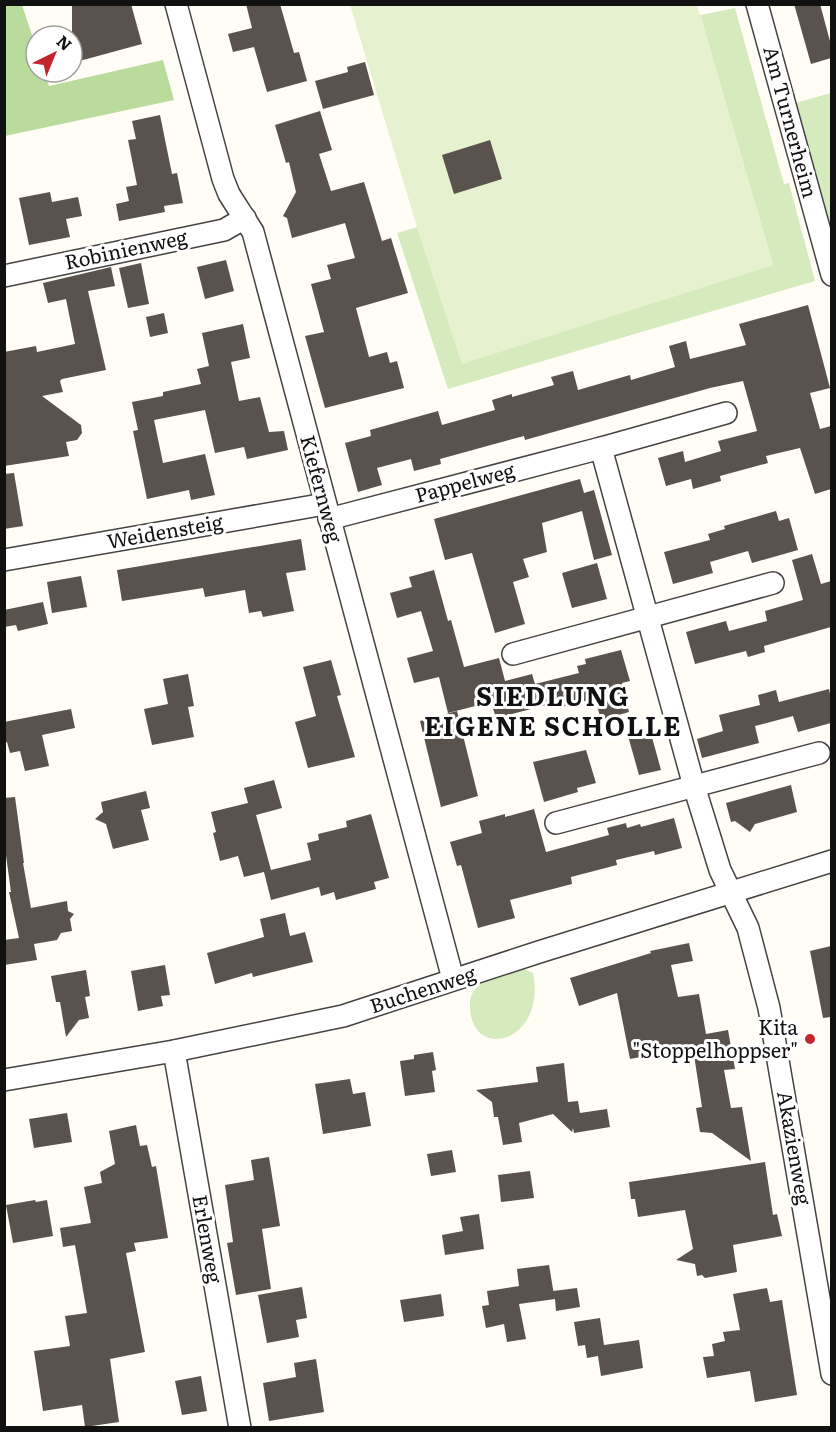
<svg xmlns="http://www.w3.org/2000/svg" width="836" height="1432" font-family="Literata,serif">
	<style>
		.green { fill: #d5ebbd }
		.forest { fill: #b9dc9c }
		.pitch { fill: #e6f2cf }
		.building { fill: #5a524d }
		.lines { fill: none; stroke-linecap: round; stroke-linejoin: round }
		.street-casing { stroke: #444; stroke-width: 24 }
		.street { stroke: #fff; stroke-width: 21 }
		.poi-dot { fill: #c4262e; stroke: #fff; stroke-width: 2 }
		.labels { text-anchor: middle; stroke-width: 6; stroke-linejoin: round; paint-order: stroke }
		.street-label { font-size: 20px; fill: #111; stroke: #fff }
		.poi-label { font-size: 20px; fill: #111; stroke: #fff; text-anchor: end }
		.district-label { font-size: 26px; font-weight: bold; letter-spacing: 1.5px; fill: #111; stroke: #fff }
	</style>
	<rect width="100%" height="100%" fill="#fffdf5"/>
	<g class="green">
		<polygon points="735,8 784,184 789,183 815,281 448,389 397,233 417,227 462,363 773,265 700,15"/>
		<polygon points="831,93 831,235 795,103"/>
		<path d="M524,969L533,973C547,1044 469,1063 470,1004C470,997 473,989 480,984C487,978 514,972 524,969Z"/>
	</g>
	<polygon class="forest" points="4,5 22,5 36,47 36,72 44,72 49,86 163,60 174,100 5,136"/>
	<polygon class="pitch" points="350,5 697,5 773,265 462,364 417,227"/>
	<g class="building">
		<polygon points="72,4 131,4 142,44 72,63"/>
		<polygon points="246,4 280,4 294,53 299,52 307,81 267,92 254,47 233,52 228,34 252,28"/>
		<polygon points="794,4 820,4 831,45 831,58 811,64"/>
		<polygon points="365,62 374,95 323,109 315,81 348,72 347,67"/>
		<polygon points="320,111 332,150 319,154 331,191 364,182 382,241 391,238 408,293 356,308 369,357 387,352 390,363 397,361 404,388 325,408 305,336 324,332 311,284 331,279 327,265 355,258 345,223 292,238 287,218 283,216 296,192 289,162 286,163 275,125"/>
		<polygon points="160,115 172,174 177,173 183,203 164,206 165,212 119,221 116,204 129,201 126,187 137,185 128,140 136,139 132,121"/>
		<polygon points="490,140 502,179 454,194 442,155"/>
		<polygon points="50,192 52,202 78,197 82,216 66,219 70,237 29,245 19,198"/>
		<polygon points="226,260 234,291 205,299 197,267"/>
		<polygon points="141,263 149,304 128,308 119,268"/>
		<polygon points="111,267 115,286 88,291 106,370 62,379 60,381 63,392 42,396 81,425 82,433 77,440 66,442 69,456 4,466 4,352 36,346 37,352 75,344 66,299 48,303 43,283"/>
		<polygon points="808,305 830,388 810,393 820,429 831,426 831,489 815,494 800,448 766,456 768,463 720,476 721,481 693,489 691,479 666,486 658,458 683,451 685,462 721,451 718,441 757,431 743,381 710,388 525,440 524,436 480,448 440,459 441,464 414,471 411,459 377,468 382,485 358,492 345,443 371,436 370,430 438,411 442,425 495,410 492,400 512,394 512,397 554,385 551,377 573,371 578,390 630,375 631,380 675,367 669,346 686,341 690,359 746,345 739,324"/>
		<polygon points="164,313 168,333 150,337 146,317"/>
		<polygon points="243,324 250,358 231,362 239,401 260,397 269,432 284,431 288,450 247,459 244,447 215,453 205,410 154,420 163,463 205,454 215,495 191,500 189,490 147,499 133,431 138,430 132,402 163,396 163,392 201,384 197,369 209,366 202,333"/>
		<polygon points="14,473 23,526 4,529 4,474"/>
		<polygon points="580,479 584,493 594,490 612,555 594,560 582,511 542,523 547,552 523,559 529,577 513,582 525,624 495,633 472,553 445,560 434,519"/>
		<polygon points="776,511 779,521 789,518 798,550 752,563 748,551 710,562 713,573 673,584 664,552 710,540 708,534 725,529 724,526"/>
		<polygon points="301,539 306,570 286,573 294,611 263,617 261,611 249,613 245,590 205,597 203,588 122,601 117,570"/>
		<polygon points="812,554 821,584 831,581 831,627 764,646 765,652 748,657 746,651 695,664 686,632 726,621 729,631 767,621 765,611 803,600 792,560"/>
		<polygon points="597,563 607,599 572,608 562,573"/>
		<polygon points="434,570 448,621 451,620 464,667 499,658 505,681 532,674 535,684 579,673 577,666 586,664 585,659 621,650 630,681 622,683 629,712 601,720 595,698 555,709 554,703 496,718 491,702 448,713 439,677 414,683 407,658 433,651 421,611 397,618 390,593 412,587 409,577"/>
		<polygon points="81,576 87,607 52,613 47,582"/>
		<polygon points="43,602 48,624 18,631 16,625 4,627 4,610"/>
		<polygon points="331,660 341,695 337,696 355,757 308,768 295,722 316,716 303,667"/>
		<polygon points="188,674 194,706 188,707 194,737 152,745 144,709 168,704 163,679"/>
		<polygon points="829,689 831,699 831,723 798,732 793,716 755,726 759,743 702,758 697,739 723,731 719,715 760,705 758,695 776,690 779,702"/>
		<polygon points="71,709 75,728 42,735 49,766 25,771 20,751 10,753 7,742 4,743 4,722"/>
		<polygon points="457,711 478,796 441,807 420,721"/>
		<polygon points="650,730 661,770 639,775 628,736"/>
		<polygon points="586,750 596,783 577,788 578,792 544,802 533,762"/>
		<polygon points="274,780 282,808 256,815 271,870 311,860 307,843 319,840 318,834 347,827 346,821 371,814 389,878 374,882 376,889 336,900 334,892 321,896 319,887 271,900 264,872 244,877 238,856 220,861 213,833 216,832 211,812 248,803 244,788"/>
		<polygon points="791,785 797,812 755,824 750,832 735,821 731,822 726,803"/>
		<polygon points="146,791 150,808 141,810 149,840 113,849 106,824 95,819 103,812 101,802"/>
		<polygon points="15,797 24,863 23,863 31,908 67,901 68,911 74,914 70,919 72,931 61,933 57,940 34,944 37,960 4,965 4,940 19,938 9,892 11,892 4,841 4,798"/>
		<polygon points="534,809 546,852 609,835 607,828 626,823 627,828 640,824 641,827 674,818 682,848 655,855 654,851 616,860 617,865 571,877 572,884 510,900 515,918 478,928 461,865 457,866 450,842 482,833 479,821 505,814 505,817"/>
		<polygon points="285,913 290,936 305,932 313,962 253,977 252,973 215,984 207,953 264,937 260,919"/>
		<polygon points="689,943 693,961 671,965 678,997 699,994 706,1034 728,1030 735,1069 724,1070 731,1108 742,1107 751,1161 712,1133 700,1132 696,1108 702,1107 694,1055 679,1056 678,1050 630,1059 617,993 579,1006 570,978 651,953 650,951"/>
		<polygon points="831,946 831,1017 823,1018 810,951"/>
		<polygon points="165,965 170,995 161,996 163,1006 138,1011 131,971"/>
		<polygon points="86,970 90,996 85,997 89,1018 79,1020 66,1037 60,1002 56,1002 51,976"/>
		<polygon points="433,1052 436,1070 432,1071 435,1092 405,1096 400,1061 414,1059 414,1055"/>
		<polygon points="564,1063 568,1102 578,1101 580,1113 607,1109 610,1127 574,1133 573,1128 572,1132 553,1114 519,1123 522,1142 503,1145 498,1117 494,1117 492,1102 476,1090 538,1082 536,1067"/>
		<polygon points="350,1079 353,1094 365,1092 371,1126 323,1134 315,1084"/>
		<polygon points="67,1113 72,1142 34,1148 29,1119"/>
		<polygon points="136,1125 140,1146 147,1145 152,1167 156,1166 168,1238 134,1243 136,1251 126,1253 145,1352 110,1359 119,1422 85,1427 82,1405 43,1411 34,1351 70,1346 65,1316 87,1313 75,1245 63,1247 60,1228 91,1223 84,1187 102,1183 100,1172 115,1164 109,1131"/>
		<polygon points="452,1150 456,1172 431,1176 427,1154"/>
		<polygon points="269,1157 280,1226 262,1229 271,1289 236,1295 227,1243 233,1242 225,1185 254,1180 251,1160"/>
		<polygon points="765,1162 773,1215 777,1214 782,1236 733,1245 737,1272 705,1278 702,1275 697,1276 695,1264 676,1260 693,1249 685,1210 638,1217 635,1199 631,1199 629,1182"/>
		<polygon points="530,1171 534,1198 501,1202 498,1175"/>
		<polygon points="35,1200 36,1202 47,1200 53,1236 13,1243 6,1205"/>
		<polygon points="479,1214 484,1249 445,1255 442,1235 463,1231 460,1217"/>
		<polygon points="549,1265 554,1295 553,1291 577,1288 580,1307 556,1311 555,1299 519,1304 526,1339 507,1342 504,1324 486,1328 482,1306 489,1305 487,1291 519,1286 517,1269"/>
		<polygon points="302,1287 307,1318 296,1320 299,1337 267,1343 258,1295"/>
		<polygon points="767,1288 770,1302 782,1300 797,1395 755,1402 750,1371 707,1378 703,1357 714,1356 712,1344 725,1341 723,1332 740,1330 733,1294"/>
		<polygon points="441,1294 444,1316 404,1322 400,1300"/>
		<polygon points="600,1318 604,1345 639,1340 643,1368 601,1376 598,1356 587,1358 585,1345 578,1346 574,1322"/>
		<polygon points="316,1359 324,1412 269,1421 263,1383 296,1377 294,1363"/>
		<polygon points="201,1376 207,1411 182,1415 175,1381"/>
	</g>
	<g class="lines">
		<defs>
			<g id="street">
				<polyline points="176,4 223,179 229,194 253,232 453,979"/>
				<polyline points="757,4 832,275"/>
				<polyline points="4,276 224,230 245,218"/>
				<polyline points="601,448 726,413"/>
				<polyline points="329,519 601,448 694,786 720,870 748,928 769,1008 832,1374"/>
				<polyline points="4,560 325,504"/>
				<polyline points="513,654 773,583"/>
				<polyline points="556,823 819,753"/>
				<polyline points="174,1051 240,1428"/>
				<polyline points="4,1080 174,1051 343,1016 539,952 832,861"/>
			</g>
		</defs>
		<use href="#street" class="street-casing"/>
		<use href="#street" class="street"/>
	</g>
	<circle class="poi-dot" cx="810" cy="1039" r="6"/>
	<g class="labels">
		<g class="street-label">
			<text transform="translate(790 122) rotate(75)" y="7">Am Turnerheim</text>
			<text transform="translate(126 250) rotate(-12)" y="7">Robinienweg</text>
			<text transform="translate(465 483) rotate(-15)" y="7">Pappelweg</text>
			<text transform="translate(321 489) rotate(75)" y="7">Kiefernweg</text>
			<text transform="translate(165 532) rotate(-10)" y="7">Weidensteig</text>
			<text transform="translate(423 990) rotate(-18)" y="7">Buchenweg</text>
			<text transform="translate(794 1148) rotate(80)" y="7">Akazienweg</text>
			<text transform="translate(207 1239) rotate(80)" y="7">Erlenweg</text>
		</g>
		<g class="poi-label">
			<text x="798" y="1035">Kita<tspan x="798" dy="23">"Stoppelhoppser"</tspan></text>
		</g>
		<g class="district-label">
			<text x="553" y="706">SIEDLUNG<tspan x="553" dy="30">EIGENE SCHOLLE</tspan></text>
		</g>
	</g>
	<rect width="836" height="1432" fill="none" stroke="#111111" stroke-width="12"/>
	<g transform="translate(54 54) rotate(43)"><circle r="28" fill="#ffffff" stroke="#a0a0a0" stroke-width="1.5"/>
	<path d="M0-4.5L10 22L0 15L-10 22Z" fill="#c4262e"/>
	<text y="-9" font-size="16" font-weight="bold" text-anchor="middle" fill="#111111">N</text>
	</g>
</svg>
